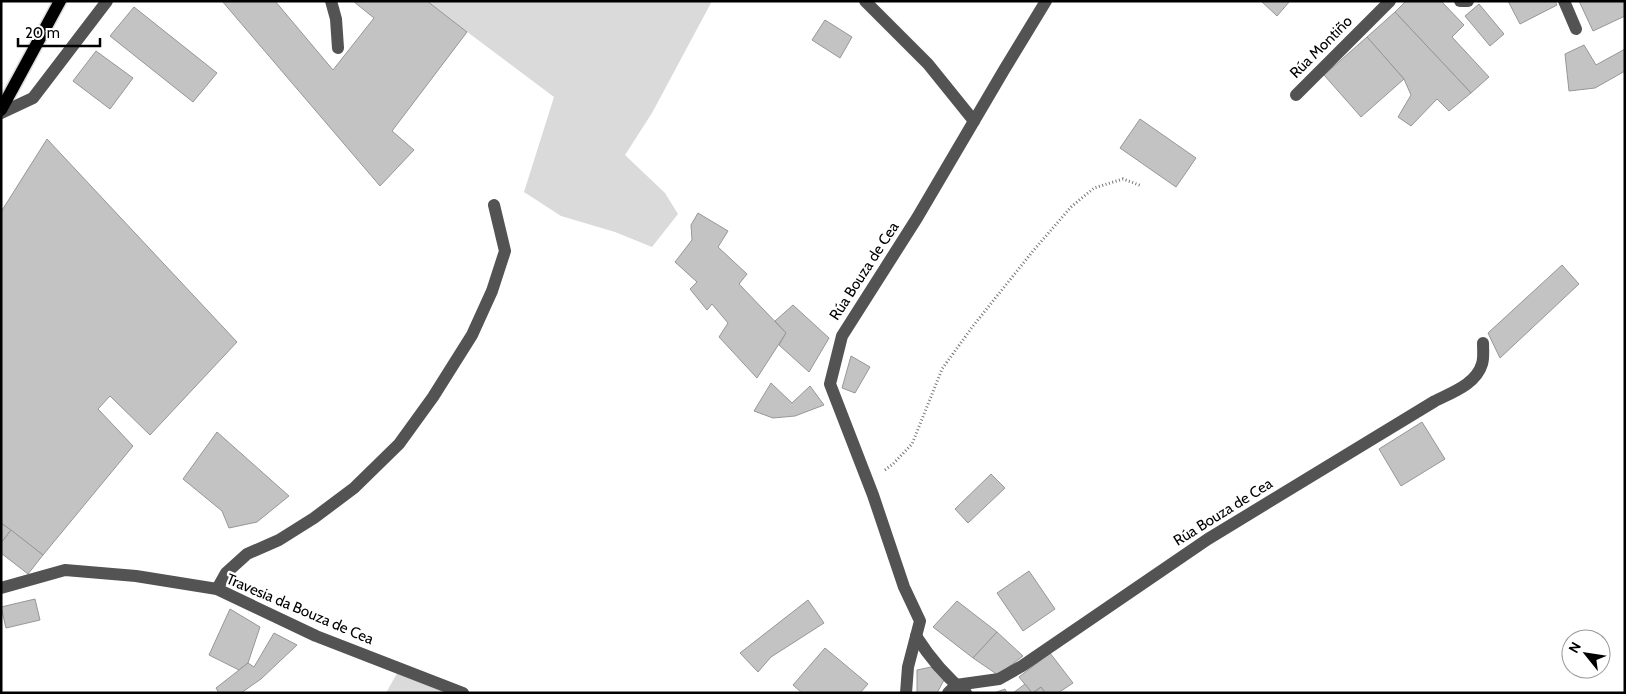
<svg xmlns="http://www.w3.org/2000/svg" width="1626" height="694" font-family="Cabin,sans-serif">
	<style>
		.green { fill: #dadada }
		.building { fill: #c3c3c3; stroke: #979797 }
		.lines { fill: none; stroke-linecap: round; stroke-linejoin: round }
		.major-casing { stroke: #dbdbdb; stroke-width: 15 }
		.path { stroke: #757575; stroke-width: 3; stroke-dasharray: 1 2.5; stroke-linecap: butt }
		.minor { stroke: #535353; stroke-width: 12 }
		.major { stroke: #000; stroke-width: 12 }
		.labels { text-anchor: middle; stroke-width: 4.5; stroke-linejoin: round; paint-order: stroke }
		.street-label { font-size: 15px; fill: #000; stroke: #fff }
	</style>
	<rect width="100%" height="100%" fill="#fff"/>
	<g class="green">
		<polygon points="426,1 712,1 652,113 625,155 665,193 678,214 652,247 615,232 561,216 524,192 554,97"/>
		<polygon points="400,668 455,693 386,693"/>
	</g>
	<g class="building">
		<polygon points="222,1 275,1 333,70 374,18 353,1 427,1 467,32 392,131 414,150 380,186"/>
		<polygon points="1261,1 1290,1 1277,16"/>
		<polygon points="1406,1 1441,1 1464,25 1452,37 1489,77 1471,93 1395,12"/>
		<polygon points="1508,1 1555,1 1557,5 1520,24"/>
		<polygon points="1579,1 1625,1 1625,16 1593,31"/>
		<polygon points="1479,4 1504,34 1490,46 1465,16"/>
		<polygon points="134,7 217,73 193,102 110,36"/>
		<polygon points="1395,12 1471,93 1449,111 1437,99 1411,126 1398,117 1411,95 1404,79 1367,37"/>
		<polygon points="825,20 852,37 840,58 812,40"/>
		<polygon points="1367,37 1404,79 1361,117 1324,75"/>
		<polygon points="1584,45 1596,65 1625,49 1625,71 1595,88 1569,91 1565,54"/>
		<polygon points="96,51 133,78 110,109 73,81"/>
		<polygon points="1140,119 1196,158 1176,187 1120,148"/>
		<polygon points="47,139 237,342 150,435 110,396 98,409 133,446 43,555 1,523 1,212"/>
		<polygon points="698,213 728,231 718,247 747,274 739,284 786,333 757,378 719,337 728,323 712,304 707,310 690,289 697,282 675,262 692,240 691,225"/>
		<polygon points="1562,265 1579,284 1500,358 1488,333"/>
		<polygon points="793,305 829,338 809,372 779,345 786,333 775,321"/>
		<polygon points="851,356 870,367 855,393 842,388"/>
		<polygon points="771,383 792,403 810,386 824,405 795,416 773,418 754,411"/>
		<polygon points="1422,422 1445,459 1401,486 1379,449"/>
		<polygon points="217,432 289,496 257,522 229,528 222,511 183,479"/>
		<polygon points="991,474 1005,488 968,523 955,509"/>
		<polygon points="1,523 11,530 1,543"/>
		<polygon points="11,530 43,555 28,574 1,553 1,543"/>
		<polygon points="1029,571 1055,609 1023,631 997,593"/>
		<polygon points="35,599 40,620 6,628 1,607"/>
		<polygon points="808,600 824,623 771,657 758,672 740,653"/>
		<polygon points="957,601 997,632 973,658 933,627"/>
		<polygon points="230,609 260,627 248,663 239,670 209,655"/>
		<polygon points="997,632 1023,656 998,675 973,658"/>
		<polygon points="274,633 297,645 261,679 241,693 219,693 216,688 248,663 254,667"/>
		<polygon points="825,648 868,684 860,693 802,693 793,685"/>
		<polygon points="1050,653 1073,683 1058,693 1045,693 1041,687 1032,693 1019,677"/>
		<polygon points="931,667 944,680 937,693 917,693 917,670"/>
		<polygon points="1025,684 1032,693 1013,693"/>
		<polygon points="1041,687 1045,693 1034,693"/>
		<polygon points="1005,689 1007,693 994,693"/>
	</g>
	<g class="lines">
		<defs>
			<polyline id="major" points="1,110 60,1"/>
		</defs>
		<use href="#major" class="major-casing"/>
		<polyline class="path" points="885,470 893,464 912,444 942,369 973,326 1033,251 1071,207 1094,188 1123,179 1142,186"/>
		<g class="minor">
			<polyline points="331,1 336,19 338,48"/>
			<polyline points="865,1 928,64 974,121"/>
			<polyline points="1460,1 1468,1"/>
			<polyline points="1564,1 1576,29"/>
			<polyline points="1296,95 1390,1"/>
			<polyline points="1,113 33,98 107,1"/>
			<polyline points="1,588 65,570 136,576 217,589 316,636 463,693"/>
			<polyline points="217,589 226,573 247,554 279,540 314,518 354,488 399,444 433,397 472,335 492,291 505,251 494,205"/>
			<path d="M916,636C930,658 946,677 966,693"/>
			<polyline points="906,693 908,667 920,621 904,587 873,495 830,384 842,336 917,218 1004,70 1046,1"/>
			<path d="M948,693L956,685L999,679L1022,666L1208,539L1435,401C1453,392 1476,384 1482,364C1484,358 1483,350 1483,343"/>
		</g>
		<use href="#major" class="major"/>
	</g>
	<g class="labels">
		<g class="street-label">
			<text transform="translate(1321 47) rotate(-45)" y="5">Rúa Montiño</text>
			<text transform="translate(864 271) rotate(-57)" y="5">Rúa Bouza de Cea</text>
			<text transform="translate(1223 512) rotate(-32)" y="5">Rúa Bouza de Cea</text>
			<text transform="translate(300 609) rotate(23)" y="5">Travesia da Bouza de Cea</text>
		</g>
	</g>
	<rect width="1626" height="694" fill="none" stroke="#000000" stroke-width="5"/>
	<g transform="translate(1586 654) rotate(300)"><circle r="24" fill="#ffffff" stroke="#999999"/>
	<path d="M0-4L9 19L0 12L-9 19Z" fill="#000000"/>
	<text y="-8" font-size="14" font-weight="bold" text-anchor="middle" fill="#000000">N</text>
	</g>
	<path d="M18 38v8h82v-8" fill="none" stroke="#000000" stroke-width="2.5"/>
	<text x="25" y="38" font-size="15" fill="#000000" stroke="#ffffff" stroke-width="4" paint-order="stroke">20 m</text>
</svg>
